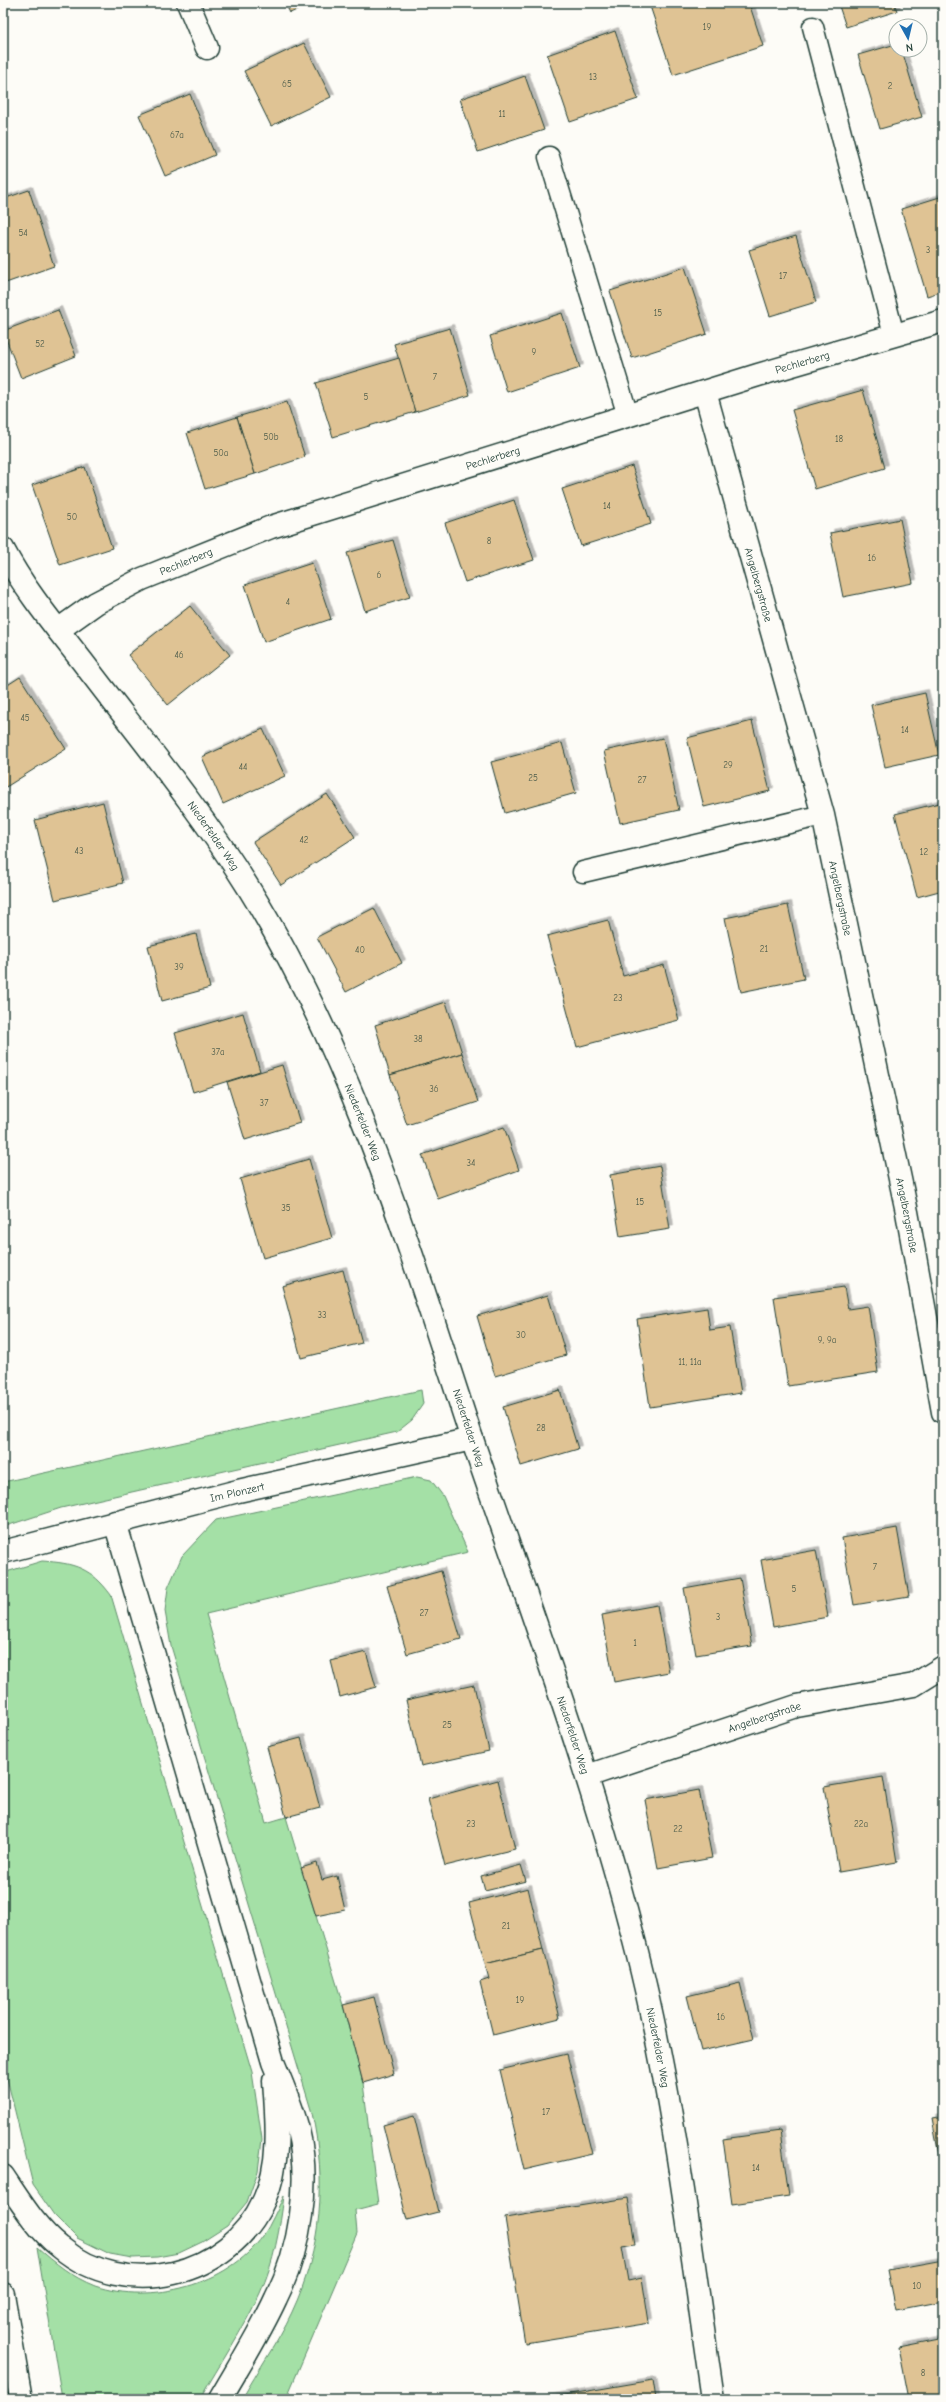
<svg xmlns="http://www.w3.org/2000/svg" width="946" height="2402" font-family="'Comic Neue',sans-serif">
	<style>
		.green { fill: #a4e0a6; stroke: #628e6d }
		.building { fill: #dfc394; stroke: #1f3d34; filter: url(#shadow) }
		.lines { fill: none; stroke-linecap: round; stroke-linejoin: round }
		.lane-casing { stroke: #1f3d34; stroke-width: 23 }
		.street-casing { stroke: #1f3d34; stroke-width: 25 }
		.secondary-casing { stroke: #1f3d34; stroke-width: 25 }
		.highway-casing { stroke: #1f3d34; stroke-width: 25 }
		.lane { stroke: #fdfcf7; stroke-width: 20 }
		.street { stroke: #fdfcf7; stroke-width: 22 }
		.secondary { stroke: #fdfcf7; stroke-width: 22 }
		.highway { stroke: #fdfcf7; stroke-width: 22 }
		.labels { text-anchor: middle; stroke-width: 3.5; stroke-linejoin: round; paint-order: stroke }
		.number-label { font-size: 9px; fill: #4f5e4c }
		.street-label { font-size: 11px; fill: #1f3d34; stroke: #fdfcf7 }
	</style>
	<defs>
		<filter id="shadow"><feDropShadow dx="3.5" dy="-3.5" stdDeviation="0" flood-color="#0004"/></filter>
	</defs>
	<rect width="100%" height="100%" fill="#fdfcf7"/>
	<filter id="ink" filterUnits="userSpaceOnUse"><feTurbulence type="fractalNoise" baseFrequency=".025" numOctaves="2"/><feDisplacementMap in="SourceGraphic" scale="8" xChannelSelector="R" yChannelSelector="G"/><feConvolveMatrix kernelMatrix="1 2 1 2 8 2 1 2 1" color-interpolation-filters="sRGB"/></filter>
	<g filter="url(#ink)">
		<g class="green">
			<polygon points="421,1390 423,1404 412,1420 397,1432 61,1508 3,1527 3,1482"/>
			<path d="M417,1477L431,1480L443,1496L468,1552L206,1614L266,1823L286,1817L343,2005L363,2083L378,2204L355,2210L357,2233L286,2399H242C258,2370 278,2342 292,2312C322,2248 327,2182 312,2113L171,1646L165,1611L168,1588L182,1556L216,1520Z"/>
			<path d="M42,1561C75,1563 91,1568 111,1595L252,2072L262,2139L258,2171L247,2202L227,2226L202,2242L179,2253L157,2257L132,2258L110,2254L77,2238L54,2215L33,2185L3,2062V1573Z"/>
			<path d="M284,2196C280,2228 274,2263 260,2293C243,2330 220,2364 200,2399H62L37,2247C55,2263 72,2277 95,2286C151,2305 228,2285 263,2236C271,2224 277,2209 284,2196Z"/>
		</g>
		<g class="building">
			<polygon points="285,3 313,3 290,13"/>
			<polygon points="649,3 688,3 690,7 703,3 749,3 763,46 673,75"/>
			<polygon points="838,3 894,3 897,11 846,27"/>
			<polygon points="615,31 638,99 570,122 547,55"/>
			<polygon points="304,43 331,97 271,126 244,71"/>
			<polygon points="896,44 896,50 902,50 922,117 880,129 858,55"/>
			<polygon points="525,76 544,130 478,152 460,99"/>
			<polygon points="190,94 215,155 165,176 139,115"/>
			<polygon points="29,190 54,266 3,284 3,199"/>
			<polygon points="943,196 943,291 927,296 901,209"/>
			<polygon points="796,236 816,302 770,316 749,250"/>
			<polygon points="685,267 707,334 632,358 610,291"/>
			<polygon points="58,310 76,356 21,378 3,331"/>
			<polygon points="562,313 580,368 507,392 490,336"/>
			<polygon points="450,328 470,395 415,412 394,344"/>
			<polygon points="399,358 415,412 333,437 316,383"/>
			<polygon points="863,390 885,468 815,489 792,410"/>
			<polygon points="287,402 305,457 255,474 237,417"/>
			<polygon points="237,417 255,474 205,489 187,433"/>
			<polygon points="632,466 651,524 581,546 562,489"/>
			<polygon points="85,467 112,548 60,565 32,485"/>
			<polygon points="514,500 534,560 465,582 445,523"/>
			<polygon points="900,519 913,583 843,597 830,533"/>
			<polygon points="393,540 410,597 365,611 347,553"/>
			<polygon points="312,563 331,619 264,642 245,585"/>
			<polygon points="190,606 230,655 168,705 128,655"/>
			<polygon points="20,677 66,749 6,787 3,782 3,688"/>
			<polygon points="925,693 939,755 885,767 871,705"/>
			<polygon points="752,721 770,791 704,807 687,738"/>
			<polygon points="263,729 285,776 223,804 202,757"/>
			<polygon points="663,738 679,810 620,823 604,751"/>
			<polygon points="562,743 576,793 505,813 491,762"/>
			<polygon points="327,794 355,837 281,885 253,842"/>
			<polygon points="103,802 123,883 55,900 35,820"/>
			<polygon points="943,802 943,890 917,897 895,814"/>
			<polygon points="788,905 804,979 741,992 725,918"/>
			<polygon points="374,908 402,963 346,992 317,937"/>
			<polygon points="608,920 623,976 664,965 679,1020 577,1047 547,936"/>
			<polygon points="196,934 210,988 162,1001 148,946"/>
			<polygon points="446,1002 462,1053 390,1075 375,1025"/>
			<polygon points="243,1013 260,1071 193,1092 175,1033"/>
			<polygon points="462,1053 478,1102 407,1125 390,1075"/>
			<polygon points="282,1065 300,1123 245,1140 227,1082"/>
			<polygon points="504,1127 519,1170 438,1199 422,1155"/>
			<polygon points="309,1159 332,1238 263,1258 240,1179"/>
			<polygon points="660,1166 670,1229 620,1237 610,1175"/>
			<polygon points="343,1270 362,1343 301,1358 282,1286"/>
			<polygon points="844,1287 848,1309 868,1306 878,1372 788,1386 774,1297"/>
			<polygon points="548,1295 566,1355 495,1376 477,1316"/>
			<polygon points="707,1308 710,1330 730,1327 741,1393 650,1407 637,1319"/>
			<polygon points="560,1390 578,1449 521,1466 503,1407"/>
			<polygon points="897,1528 909,1596 854,1605 842,1538"/>
			<polygon points="816,1550 828,1617 773,1627 761,1560"/>
			<polygon points="441,1571 461,1639 407,1654 387,1586"/>
			<polygon points="740,1578 752,1646 696,1655 684,1588"/>
			<polygon points="657,1605 669,1672 614,1682 602,1615"/>
			<polygon points="366,1652 376,1687 340,1697 331,1661"/>
			<polygon points="474,1685 489,1751 421,1766 406,1700"/>
			<polygon points="301,1738 320,1808 286,1817 267,1747"/>
			<polygon points="883,1777 897,1862 839,1872 824,1787"/>
			<polygon points="498,1780 515,1849 445,1866 428,1799"/>
			<polygon points="699,1790 712,1858 658,1868 645,1800"/>
			<polygon points="317,1863 322,1880 337,1876 345,1910 316,1916 301,1868"/>
			<polygon points="521,1865 526,1881 485,1891 481,1876"/>
			<polygon points="528,1888 543,1950 485,1964 469,1903"/>
			<polygon points="543,1950 560,2018 493,2035 480,1982 489,1979 485,1964"/>
			<polygon points="740,1983 754,2039 701,2051 687,1996"/>
			<polygon points="374,1997 394,2074 363,2083 343,2005"/>
			<polygon points="567,2054 592,2154 524,2170 500,2070"/>
			<polygon points="414,2116 438,2212 407,2220 383,2125"/>
			<polygon points="943,2117 943,2176 932,2119"/>
			<polygon points="780,2131 789,2196 732,2204 723,2139"/>
			<polygon points="628,2198 635,2245 622,2247 628,2281 642,2278 649,2323 525,2343 505,2218"/>
			<polygon points="943,2260 943,2301 896,2310 888,2270"/>
			<polygon points="943,2339 943,2399 908,2399 898,2348"/>
			<polygon points="653,2380 656,2399 541,2399"/>
		</g>
		<g class="lines">
			<defs>
				<g id="lane">
					<polyline points="813,27 894,335"/>
					<polyline points="549,157 628,416"/>
					<polyline points="583,872 823,815"/>
				</g>
				<g id="street">
					<polyline points="188,3 207,48"/>
					<path id="s1" d="M705,392L823,815L907,1212L943,1412"/>
					<path id="s2" d="M58,630L96,603L142,579L271,527L758,375L943,321"/>
					<path id="s3" d="M472,1439C530,1609 593,1778 637,1952C674,2098 691,2250 713,2399"/>
					<path id="s4" d="M587,1776L797,1706L914,1685L943,1667"/>
				</g>
				<g id="secondary">
					<path id="s5" d="M3,549C24,589 54,625 82,661C138,735 199,808 248,887C354,1058 410,1250 472,1439L238,1491L3,1552"/>
				</g>
				<g id="highway">
					<path d="M115,1522L273,2062C282,2084 292,2106 298,2130C311,2183 300,2250 276,2298C260,2333 239,2366 220,2399"/>
					<path d="M3,2176C20,2201 36,2228 60,2247C125,2302 230,2277 264,2200C281,2164 277,2120 274,2081"/>
					<polyline points="3,2294 21,2399"/>
				</g>
			</defs>
			<use href="#lane" class="lane-casing"/>
			<use href="#street" class="street-casing"/>
			<use href="#secondary" class="secondary-casing"/>
			<use href="#highway" class="highway-casing"/>
			<use href="#lane" class="lane"/>
			<use href="#street" class="street"/>
			<use href="#secondary" class="secondary"/>
			<use href="#highway" class="highway"/>
		</g>
	</g>
	<g class="labels">
		<g class="number-label">
			<text x="707" y="30">19</text>
			<text x="593" y="80">13</text>
			<text x="287" y="87">65</text>
			<text x="890" y="89">2</text>
			<text x="502" y="117">11</text>
			<text x="177" y="138">67a</text>
			<text x="23" y="236">54</text>
			<text x="928" y="253">3</text>
			<text x="783" y="279">17</text>
			<text x="658" y="316">15</text>
			<text x="40" y="347">52</text>
			<text x="534" y="355">9</text>
			<text x="435" y="380">7</text>
			<text x="366" y="400">5</text>
			<text x="271" y="440">50b</text>
			<text x="839" y="442">18</text>
			<text x="221" y="456">50a</text>
			<text x="607" y="509">14</text>
			<text x="72" y="520">50</text>
			<text x="489" y="544">8</text>
			<text x="872" y="561">16</text>
			<text x="379" y="578">6</text>
			<text x="288" y="605">4</text>
			<text x="179" y="658">46</text>
			<text x="25" y="721">45</text>
			<text x="905" y="733">14</text>
			<text x="728" y="768">29</text>
			<text x="243" y="770">44</text>
			<text x="533" y="781">25</text>
			<text x="642" y="783">27</text>
			<text x="304" y="843">42</text>
			<text x="79" y="854">43</text>
			<text x="924" y="855">12</text>
			<text x="764" y="952">21</text>
			<text x="360" y="953">40</text>
			<text x="179" y="970">39</text>
			<text x="618" y="1001">23</text>
			<text x="418" y="1042">38</text>
			<text x="218" y="1055">37a</text>
			<text x="434" y="1092">36</text>
			<text x="264" y="1106">37</text>
			<text x="471" y="1166">34</text>
			<text x="640" y="1205">15</text>
			<text x="286" y="1211">35</text>
			<text x="322" y="1318">33</text>
			<text x="521" y="1338">30</text>
			<text x="827" y="1343">9, 9a</text>
			<text x="690" y="1365">11, 11a</text>
			<text x="541" y="1431">28</text>
			<text x="875" y="1570">7</text>
			<text x="794" y="1592">5</text>
			<text x="424" y="1616">27</text>
			<text x="718" y="1620">3</text>
			<text x="635" y="1646">1</text>
			<text x="447" y="1728">25</text>
			<text x="471" y="1827">23</text>
			<text x="861" y="1827">22a</text>
			<text x="678" y="1832">22</text>
			<text x="506" y="1929">21</text>
			<text x="520" y="2003">19</text>
			<text x="721" y="2020">16</text>
			<text x="546" y="2115">17</text>
			<text x="756" y="2171">14</text>
			<text x="917" y="2289">10</text>
			<text x="923" y="2376">8</text>
		</g>
		<g class="street-label">
			<text dy="4" stroke="none"><textPath href="#s2" startOffset="794">Pechlerberg</textPath></text>
			<text dy="4" stroke="none"><textPath href="#s2" startOffset="470">Pechlerberg</textPath></text>
			<text dy="4" stroke="none"><textPath href="#s2" startOffset="146">Pechlerberg</textPath></text>
			<text dy="4" stroke="none"><textPath href="#s1" startOffset="200">Angelbergstraße</textPath></text>
			<text dy="4" stroke="none"><textPath href="#s5" startOffset="356">Niederfelder Weg</textPath></text>
			<text dy="4" stroke="none"><textPath href="#s1" startOffset="524">Angelbergstraße</textPath></text>
			<text dy="4" stroke="none"><textPath href="#s5" startOffset="680">Niederfelder Weg</textPath></text>
			<text dy="4" stroke="none"><textPath href="#s1" startOffset="848">Angelbergstraße</textPath></text>
			<text transform="translate(469 1428) rotate(72)" y="4">Niederfelder Weg</text>
			<text transform="translate(237 1492) rotate(-13)" y="4">Im Plonzert</text>
			<text dy="4" stroke="none"><textPath href="#s4" startOffset="187">Angelbergstraße</textPath></text>
			<text dy="4" stroke="none"><textPath href="#s3" startOffset="313">Niederfelder Weg</textPath></text>
			<text dy="4" stroke="none"><textPath href="#s3" startOffset="637">Niederfelder Weg</textPath></text>
		</g>
	</g>
	<rect width="946" height="2402" fill="none" stroke="#fdfcf7" stroke-width="16"/>
	<rect x="8" y="8" width="930" height="2386" fill="none" stroke="#1f3d34" stroke-width="1.5" filter="url(#ink)"/>
	<g transform="translate(908 38) rotate(172)"><circle r="19" fill="#fdfcf7" stroke="#a4b0a9"/>
	<path d="M0-3L7 15L0 10L-7 15Z" fill="#1f6fb2"/>
	<text y="-6" font-size="11" font-weight="bold" text-anchor="middle" fill="#1f3d34">N</text>
	</g>
</svg>
